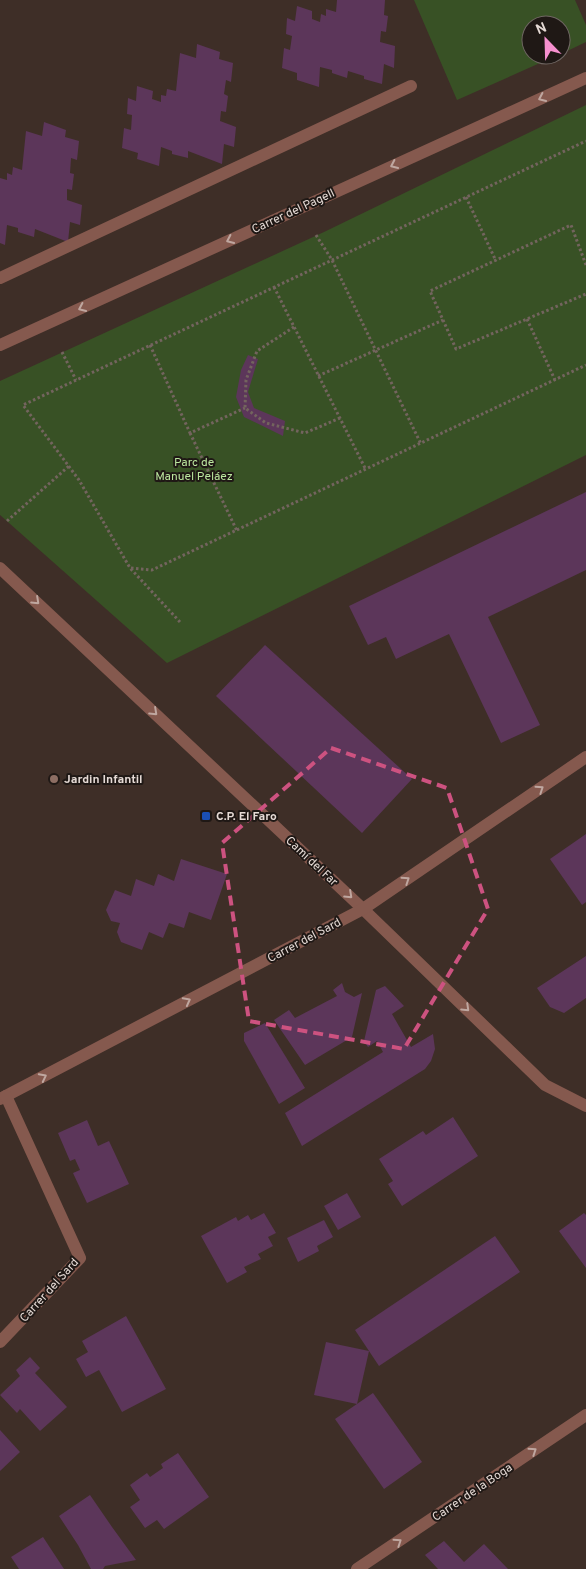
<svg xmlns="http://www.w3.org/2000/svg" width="586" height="1569" font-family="Overpass,sans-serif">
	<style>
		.green { fill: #385125 }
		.building { fill: #5c365a }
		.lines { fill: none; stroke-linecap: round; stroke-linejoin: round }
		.path { stroke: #73645e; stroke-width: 3; stroke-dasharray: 2.5 2.5; stroke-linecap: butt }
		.minor { stroke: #85594e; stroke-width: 12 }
		.oneway { stroke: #bfa7a0 }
		.marked { fill: none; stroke: #cd5280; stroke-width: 4; stroke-dasharray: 10 6; stroke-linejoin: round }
		.education-dot { fill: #8d6e63; stroke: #1f1815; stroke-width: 2 }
		.transit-dot { fill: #1a4fb4; stroke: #1f1815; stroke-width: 2 }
		.labels { text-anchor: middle; stroke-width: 4; stroke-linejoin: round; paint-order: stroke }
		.street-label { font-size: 12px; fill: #e6dbd6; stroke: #1f1815 }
		.park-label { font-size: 12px; fill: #bbe69e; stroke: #1f1815 }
		.poi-label { font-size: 12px; font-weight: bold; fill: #e6dbd6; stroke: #1f1815; text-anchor: start }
	</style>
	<rect width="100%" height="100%" fill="#3e2e27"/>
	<g class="green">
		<polygon points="414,0 575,0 586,25 586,42 561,54 561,25 531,25 531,55 558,55 457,100"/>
		<polygon points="586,105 586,455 167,663 0,515 0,381 324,232"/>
	</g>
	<g class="building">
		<polygon points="337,0 385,0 384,15 388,16 386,32 381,31 380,42 395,46 394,68 384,64 382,84 364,79 364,76 348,71 347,78 332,73 332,70 320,67 319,87 297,80 297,73 282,68 284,48 290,50 292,36 286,34 287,18 295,21 297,6 312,11 312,19 320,22 321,14 326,16 326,9 336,12"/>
		<polygon points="197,44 220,52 219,59 233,63 231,82 226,80 224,94 228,96 226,112 221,111 220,121 236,127 234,147 224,144 222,164 188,151 188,158 172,154 172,151 161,147 159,166 137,159 138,153 122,148 124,128 131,130 132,115 127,114 128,98 136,101 137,86 153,91 152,99 161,102 161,95 166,96 167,89 176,91 180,53 196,58"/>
		<polygon points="44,122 66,130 65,137 79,141 77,160 71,158 70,173 74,174 72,190 67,189 67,200 82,205 80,225 70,222 68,242 35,229 34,237 18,232 18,228 7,225 5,245 0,243 0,178 7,180 7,173 12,175 13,167 22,170 26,131 42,136"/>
		<polygon points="248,355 258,359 248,392 254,408 285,421 283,436 244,417 236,397 241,370"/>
		<polygon points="586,492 586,570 488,617 540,725 501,743 449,634 396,659 386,637 368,645 349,606"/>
		<polygon points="265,645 412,779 362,833 216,696"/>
		<polygon points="586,834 586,902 582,905 550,859"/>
		<polygon points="181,859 227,874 211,920 189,912 184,928 169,923 163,938 149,932 142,950 121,942 117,932 120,923 111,921 106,910 115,890 131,896 136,879 154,886 158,874 174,881"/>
		<polygon points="586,956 586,998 564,1013 550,1007 537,988"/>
		<polygon points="342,983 345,992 354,997 362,993 352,1037 305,1065 274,1020 289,1010 295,1018 337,996 333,990"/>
		<polygon points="385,986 404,1006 392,1014 411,1047 433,1034 435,1049 431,1061 425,1069 302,1146 285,1113 383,1052 377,1041 368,1047 364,1041 376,990"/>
		<polygon points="265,1023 305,1088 279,1104 244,1041 244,1033"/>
		<polygon points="453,1117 478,1156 402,1206 388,1184 393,1181 379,1159 423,1131 426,1135"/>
		<polygon points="87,1120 98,1146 109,1141 129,1184 87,1203 73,1173 80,1170 75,1159 70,1161 58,1133"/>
		<polygon points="347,1193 361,1217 338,1230 324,1206"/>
		<polygon points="264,1213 276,1233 268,1237 273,1246 258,1254 261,1259 244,1267 247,1272 227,1283 201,1236 236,1217 238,1221 248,1215 251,1220"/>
		<polygon points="584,1213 586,1215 586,1268 559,1231"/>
		<polygon points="324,1220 333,1237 317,1246 319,1251 298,1262 287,1238"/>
		<polygon points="495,1236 520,1272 379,1366 355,1330"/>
		<polygon points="126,1316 166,1389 122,1412 99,1370 86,1377 76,1359 88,1352 82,1341"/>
		<polygon points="326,1342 369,1351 357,1404 314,1395"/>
		<polygon points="30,1357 40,1368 35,1373 67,1407 40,1431 20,1409 17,1413 0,1395 20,1376 16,1370"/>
		<polygon points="373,1393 422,1462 384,1489 335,1419"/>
		<polygon points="0,1430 20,1452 0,1471"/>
		<polygon points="178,1453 209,1497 164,1529 157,1520 145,1528 130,1507 140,1500 130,1485 147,1473 150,1477 163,1468 161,1464"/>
		<polygon points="90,1495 112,1527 136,1560 105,1566 103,1569 91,1569 78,1545 59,1516"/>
		<polygon points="43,1537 64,1569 19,1569 11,1557"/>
		<polygon points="444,1541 464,1562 484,1544 508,1569 438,1569 425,1555"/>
	</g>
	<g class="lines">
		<g class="path">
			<polyline points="466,197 496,261"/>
			<polyline points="316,235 332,260 421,444"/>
			<polyline points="586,265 571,225 430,291 456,349 586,294"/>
			<polyline points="274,287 366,470"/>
			<polyline points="527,319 555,380"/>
			<polyline points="294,327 257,351 246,380 245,408 266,423 305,433 340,418"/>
			<polyline points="150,345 190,433 245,408"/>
			<polyline points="62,352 76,380"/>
			<polyline points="318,376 443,320"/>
			<polyline points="190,433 237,531"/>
			<polyline points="7,521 69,466"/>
			<polyline points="131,568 152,570 586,365"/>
			<polyline points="180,622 130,568 79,480 23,405 586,141"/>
		</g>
		<g class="minor">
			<polyline points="0,278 411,86"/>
			<polyline points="0,345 586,78"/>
			<polyline points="0,568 363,909 545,1085 586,1106"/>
			<polyline points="0,1099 363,909 586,757"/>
			<polyline points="0,1342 80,1258 6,1096"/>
			<polyline points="357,1569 586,1415"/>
		</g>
	</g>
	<defs><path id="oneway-chevron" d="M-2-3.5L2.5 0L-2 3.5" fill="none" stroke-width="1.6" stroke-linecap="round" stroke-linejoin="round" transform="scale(1.25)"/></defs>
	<g class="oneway">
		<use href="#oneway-chevron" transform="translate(542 98) rotate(155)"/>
		<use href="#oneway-chevron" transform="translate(394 165) rotate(155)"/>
		<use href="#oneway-chevron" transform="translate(230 240) rotate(155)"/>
		<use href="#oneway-chevron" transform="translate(82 308) rotate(155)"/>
		<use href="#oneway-chevron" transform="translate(36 601) rotate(43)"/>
		<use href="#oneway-chevron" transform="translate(154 712) rotate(43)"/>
		<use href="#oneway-chevron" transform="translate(540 789) rotate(-34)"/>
		<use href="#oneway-chevron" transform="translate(406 880) rotate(-34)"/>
		<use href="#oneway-chevron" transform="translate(349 895) rotate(43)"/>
		<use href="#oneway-chevron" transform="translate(187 1001) rotate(-28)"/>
		<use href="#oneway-chevron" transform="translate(466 1008) rotate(44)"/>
		<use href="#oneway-chevron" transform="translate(43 1077) rotate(-27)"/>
		<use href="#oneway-chevron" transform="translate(533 1451) rotate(-34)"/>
		<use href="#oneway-chevron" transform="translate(398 1542) rotate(-34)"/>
	</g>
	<path class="marked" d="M331,748L447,788L488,909L404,1049L249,1021L222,843Z"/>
	<circle class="education-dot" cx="54" cy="779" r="5"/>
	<rect class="transit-dot" x="201" y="811" width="10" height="10" rx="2.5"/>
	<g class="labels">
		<g class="street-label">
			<text transform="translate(293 211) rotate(-25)" y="4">Carrer del Pagell</text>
			<text transform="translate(312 861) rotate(43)" y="4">Camí del Far</text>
			<text transform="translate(304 940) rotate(-28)" y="4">Carrer del Sard</text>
			<text transform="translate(49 1290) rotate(-48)" y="4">Carrer del Sard</text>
			<text transform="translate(472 1492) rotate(-34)" y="4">Carrer de la Boga</text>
		</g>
		<g class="park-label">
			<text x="194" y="466">Parc de<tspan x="194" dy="14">Manuel Peláez</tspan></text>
		</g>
		<g class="poi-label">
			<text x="64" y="783">Jardin Infantil</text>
			<text x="216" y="820">C.P. El Faro</text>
		</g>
	</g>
	<g transform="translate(546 40) rotate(337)"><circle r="24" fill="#1f1815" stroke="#6f6662"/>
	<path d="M0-4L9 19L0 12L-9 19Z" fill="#f690cf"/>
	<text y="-8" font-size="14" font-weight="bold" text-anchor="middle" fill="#e6dbd6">N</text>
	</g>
</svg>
